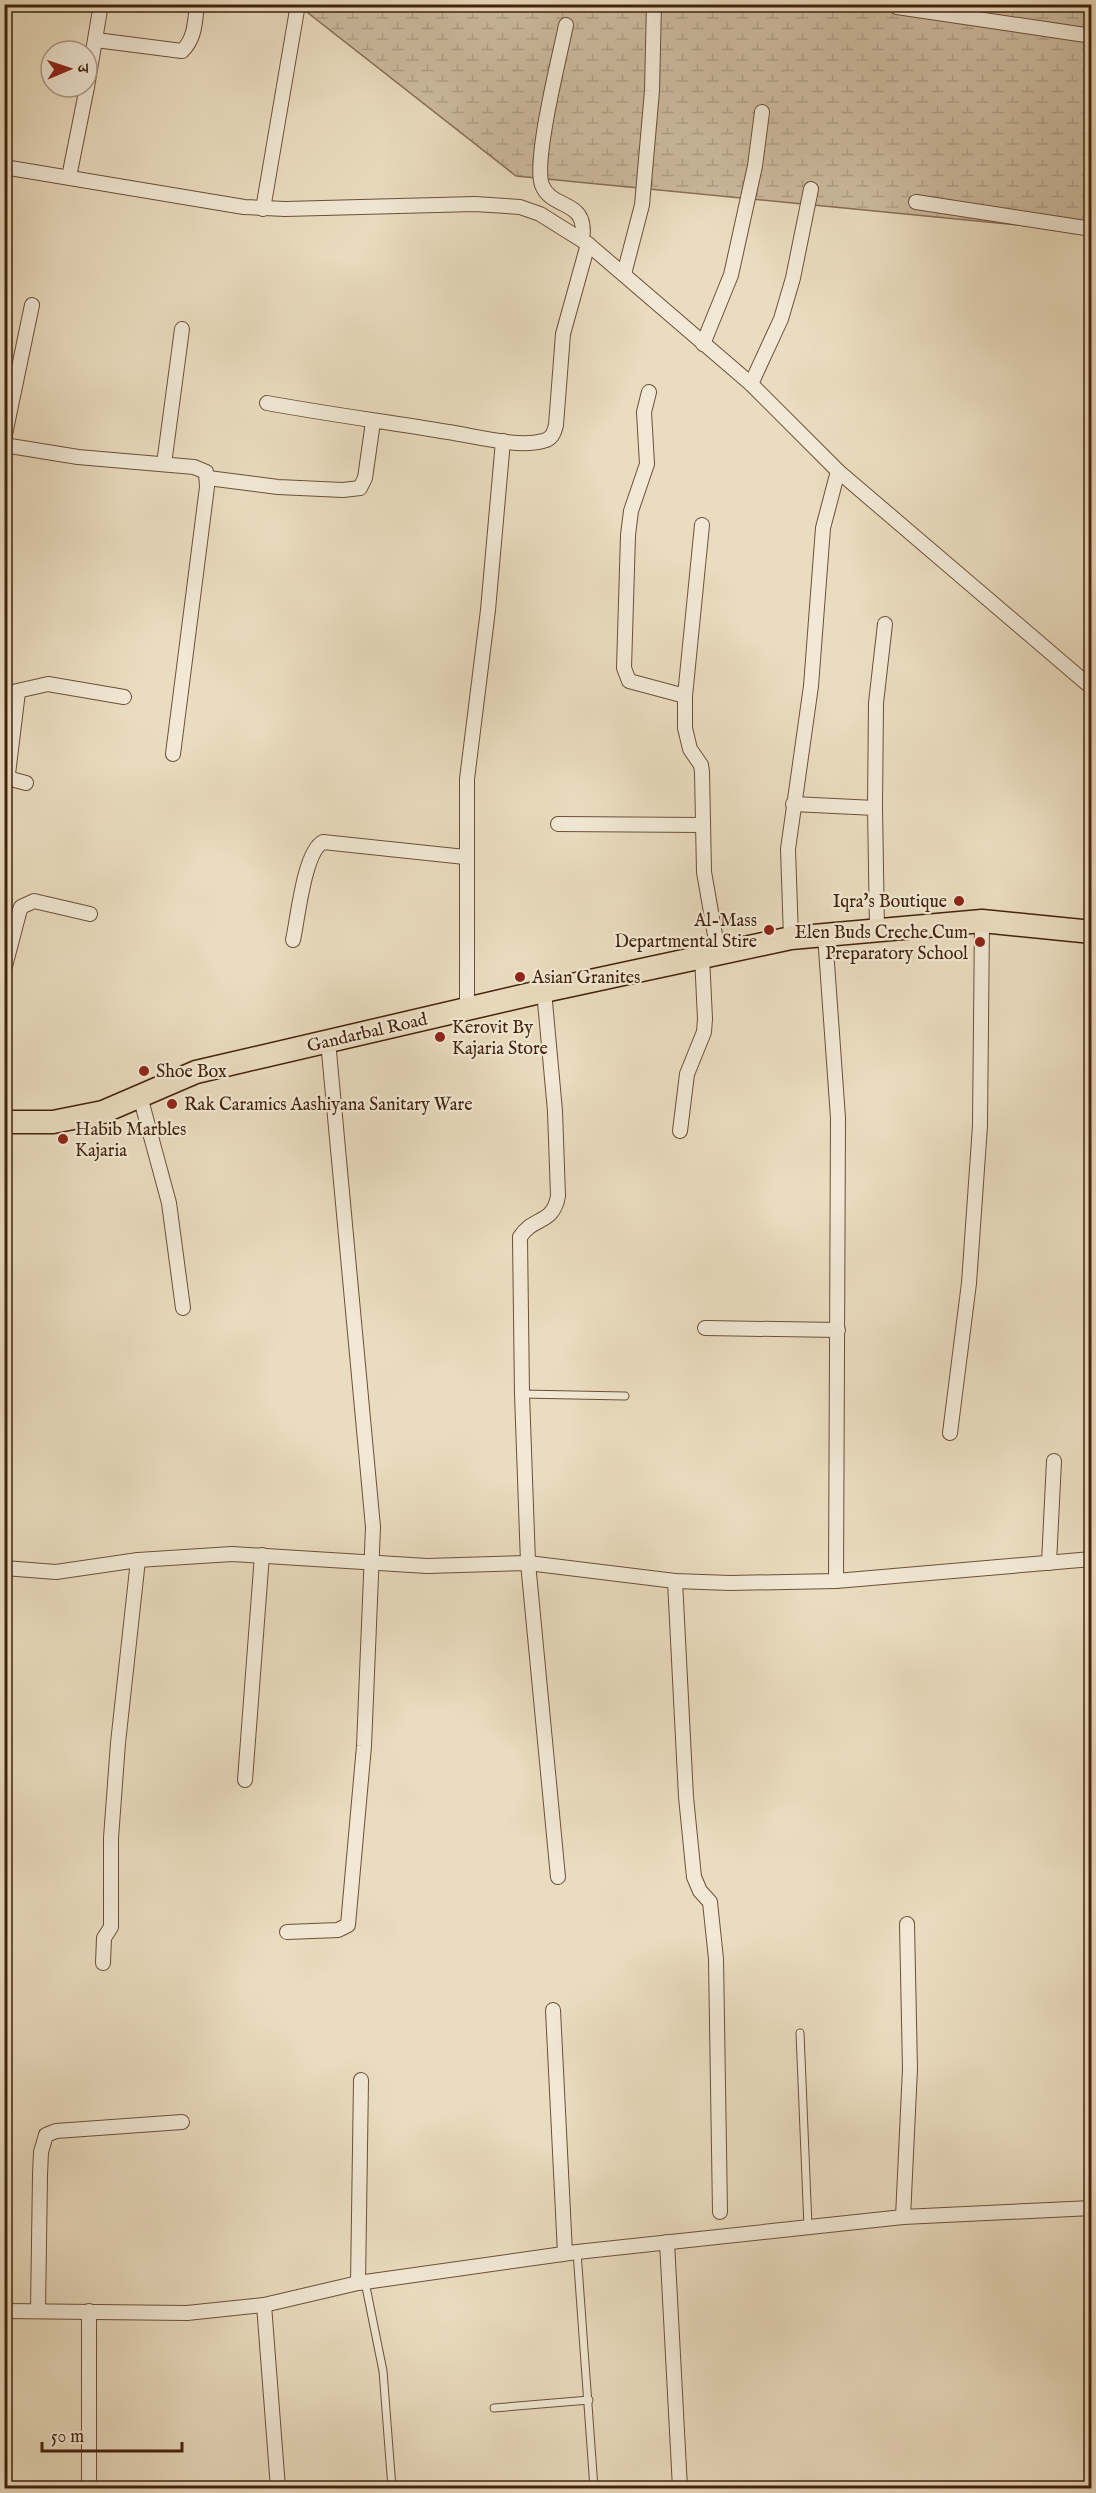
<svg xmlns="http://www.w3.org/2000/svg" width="1096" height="2493" font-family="'IM FELL English','Noto Serif Devanagari',serif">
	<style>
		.wetland { fill: url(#wetland-marsh); stroke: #886f56; stroke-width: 1.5 }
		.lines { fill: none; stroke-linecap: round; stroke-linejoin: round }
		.service-casing { stroke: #6c5039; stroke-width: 9 }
		.minor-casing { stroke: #6c5039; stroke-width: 16 }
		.primary-casing { stroke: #42220c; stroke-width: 25 }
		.service { stroke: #f1e8d5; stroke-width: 7 }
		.minor { stroke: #f1e8d5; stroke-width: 14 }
		.primary { stroke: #eadcbf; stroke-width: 22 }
		.poi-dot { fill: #8f2418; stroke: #f1e8d5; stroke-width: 2 }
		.labels { text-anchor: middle; stroke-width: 4.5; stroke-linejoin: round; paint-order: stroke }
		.poi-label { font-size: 18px; fill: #42220c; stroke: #f1e8d5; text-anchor: start }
		.street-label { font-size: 18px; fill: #42220c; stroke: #f1e8d5 }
	</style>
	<defs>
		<pattern id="wetland-marsh" width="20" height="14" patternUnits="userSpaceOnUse" patternTransform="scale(1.5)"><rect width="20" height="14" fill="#cdbca1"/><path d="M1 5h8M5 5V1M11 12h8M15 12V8" fill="none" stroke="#b1a189"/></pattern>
	</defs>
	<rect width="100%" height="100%" fill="#eadcbf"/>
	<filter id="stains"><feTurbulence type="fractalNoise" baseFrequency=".00333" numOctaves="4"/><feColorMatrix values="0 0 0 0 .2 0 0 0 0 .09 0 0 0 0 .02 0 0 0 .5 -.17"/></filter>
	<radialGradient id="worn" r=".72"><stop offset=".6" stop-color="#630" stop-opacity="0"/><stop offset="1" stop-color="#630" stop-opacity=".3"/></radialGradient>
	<polygon class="wetland" points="298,5 1091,5 1091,232 516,176"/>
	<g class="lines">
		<defs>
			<g id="service">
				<polyline points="522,1394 625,1396"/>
				<polyline points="800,2033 808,2227"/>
				<polyline points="577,2252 594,2488"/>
				<polyline points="365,2282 383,2371 392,2488"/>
				<polyline points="494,2408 589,2400"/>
			</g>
			<g id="minor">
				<polyline points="897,7 1092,36"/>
				<path d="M566,25C560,55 533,161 542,185C552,211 589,198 582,240"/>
				<path d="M96,40L182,51C195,39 195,22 197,4"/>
				<polyline points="87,87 101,4"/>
				<polyline points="4,167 244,207 285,209 475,204 520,207 540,214 588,244 751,384 838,471 1092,688"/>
				<polyline points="69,177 87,87"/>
				<polyline points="916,202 1092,229"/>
				<polyline points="263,209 298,4"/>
				<polyline points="624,274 642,205 652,91 654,4"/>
				<polyline points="703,344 731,275 755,166 762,112"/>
				<polyline points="751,384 781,319 793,278 811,189"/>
				<polyline points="649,392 644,412 647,464 631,511 628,535 624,668 629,681 685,696"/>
				<path d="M267,403C327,414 388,422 448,432C475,436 517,448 543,441C552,439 554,433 556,425L563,334L588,244"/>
				<polyline points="4,439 32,305"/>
				<polyline points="4,445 78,457 194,467 206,472 207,487 173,754"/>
				<polyline points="164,464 182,329"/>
				<polyline points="208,478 278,487 343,490 360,488 365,478 373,422"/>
				<polyline points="702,525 685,696 685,728 690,749 701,765 702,772 704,872 718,952"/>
				<polyline points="18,692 8,774 11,779 26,783"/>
				<polyline points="4,694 48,684 124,697"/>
				<polyline points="793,804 875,808 877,929"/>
				<polyline points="875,808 876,703 885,624"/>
				<polyline points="558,824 703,825"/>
				<polyline points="825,935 838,1118 836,1581"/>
				<polyline points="791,938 788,849 811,686 823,528 838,471"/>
				<path d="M293,940C298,918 304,852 323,842L465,857"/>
				<polyline points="4,970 19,913 21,907 34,901 90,914"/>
				<path d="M544,991L555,1111L558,1196C553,1225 533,1216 520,1237L522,1394L528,1563L558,1877"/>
				<polyline points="467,1010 467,779 488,610 503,441"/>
				<polyline points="140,1096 169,1203 183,1308"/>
				<polyline points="680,1131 687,1074 704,1032 705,1019 702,956"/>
				<polyline points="705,1328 838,1330"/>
				<polyline points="950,1433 969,1283 980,1126 982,921"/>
				<polyline points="1049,1563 1054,1461"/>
				<polyline points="4,1568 56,1572 138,1560 232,1554 427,1566 528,1563 675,1581 730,1583 836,1581 1092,1559"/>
				<polyline points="675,1581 686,1797 694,1877 700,1891 710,1902 716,1959 720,2212"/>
				<polyline points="245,1780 262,1555"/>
				<polyline points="287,1932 338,1930 348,1925 364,1746 373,1527 328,1041"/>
				<polyline points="103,1963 104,1938 111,1927 111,1838 118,1743 138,1560"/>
				<polyline points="553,2010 565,2253"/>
				<polyline points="903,2217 910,2069 907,1924"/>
				<polyline points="667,2242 680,2488"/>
				<polyline points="358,2283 361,2080"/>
				<polyline points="264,2305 278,2488"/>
				<polyline points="38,2310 40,2175 41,2152 46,2135 56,2131 182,2122"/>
				<polyline points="4,2311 187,2313 264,2305 358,2283 577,2252 903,2217 1092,2208"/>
				<polyline points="89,2488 89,2311"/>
			</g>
			<polyline id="primary" points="4,1122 53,1122 103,1112 196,1072 544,991 791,938 982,921 1092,932"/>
		</defs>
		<use href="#service" class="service-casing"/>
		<use href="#minor" class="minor-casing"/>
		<use href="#primary" class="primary-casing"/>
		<use href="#service" class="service"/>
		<use href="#minor" class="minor"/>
		<use href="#primary" class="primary"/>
	</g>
	<g class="poi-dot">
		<circle cx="959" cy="901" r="6"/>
		<circle cx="769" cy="930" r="6"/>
		<circle cx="980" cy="942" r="6"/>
		<circle cx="520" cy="977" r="6"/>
		<circle cx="440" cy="1037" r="6"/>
		<circle cx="144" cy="1071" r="6"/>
		<circle cx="172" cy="1104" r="6"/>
		<circle cx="63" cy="1139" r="6"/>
	</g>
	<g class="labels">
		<g class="poi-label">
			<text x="947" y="907" text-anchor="end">Iqra's Boutique</text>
			<text x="757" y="926" text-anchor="end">Al-Mass<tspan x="757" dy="21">Departmental Stire</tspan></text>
			<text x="968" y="938" text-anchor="end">Elen Buds Creche Cum<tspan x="968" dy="21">Preparatory School</tspan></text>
			<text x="532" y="983">Asian Granites</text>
			<text x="452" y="1033">Kerovit By<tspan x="452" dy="21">Kajaria Store</tspan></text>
			<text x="156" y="1077">Shoe Box</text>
			<text x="184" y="1110">Rak Caramics Aashiyana Sanitary Ware</text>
			<text x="75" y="1135">Habib Marbles<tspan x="75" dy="21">Kajaria</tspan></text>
		</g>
		<g class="street-label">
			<text transform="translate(367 1032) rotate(-13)" y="6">Gandarbal Road</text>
		</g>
	</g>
	<rect width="1096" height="2493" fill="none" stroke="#eadcbf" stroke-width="24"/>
	<rect x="6" y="6" width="1084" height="2481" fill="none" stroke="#42220c" stroke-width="3"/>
	<rect x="12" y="12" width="1072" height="2469" fill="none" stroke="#42220c" stroke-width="1.5"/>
	<g transform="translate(69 69) rotate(88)"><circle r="28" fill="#f1e8d5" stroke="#ab9985" stroke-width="1.5"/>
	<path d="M0-4.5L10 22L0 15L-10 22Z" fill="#8f2418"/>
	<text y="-9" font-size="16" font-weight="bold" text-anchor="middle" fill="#42220c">उ</text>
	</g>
	<path d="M42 2442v9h140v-9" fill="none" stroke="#42220c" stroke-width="3"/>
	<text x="51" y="2442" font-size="18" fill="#42220c" stroke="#f1e8d5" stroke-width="4.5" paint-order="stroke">50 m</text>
	<rect width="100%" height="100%" filter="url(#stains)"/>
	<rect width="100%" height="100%" fill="url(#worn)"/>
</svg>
